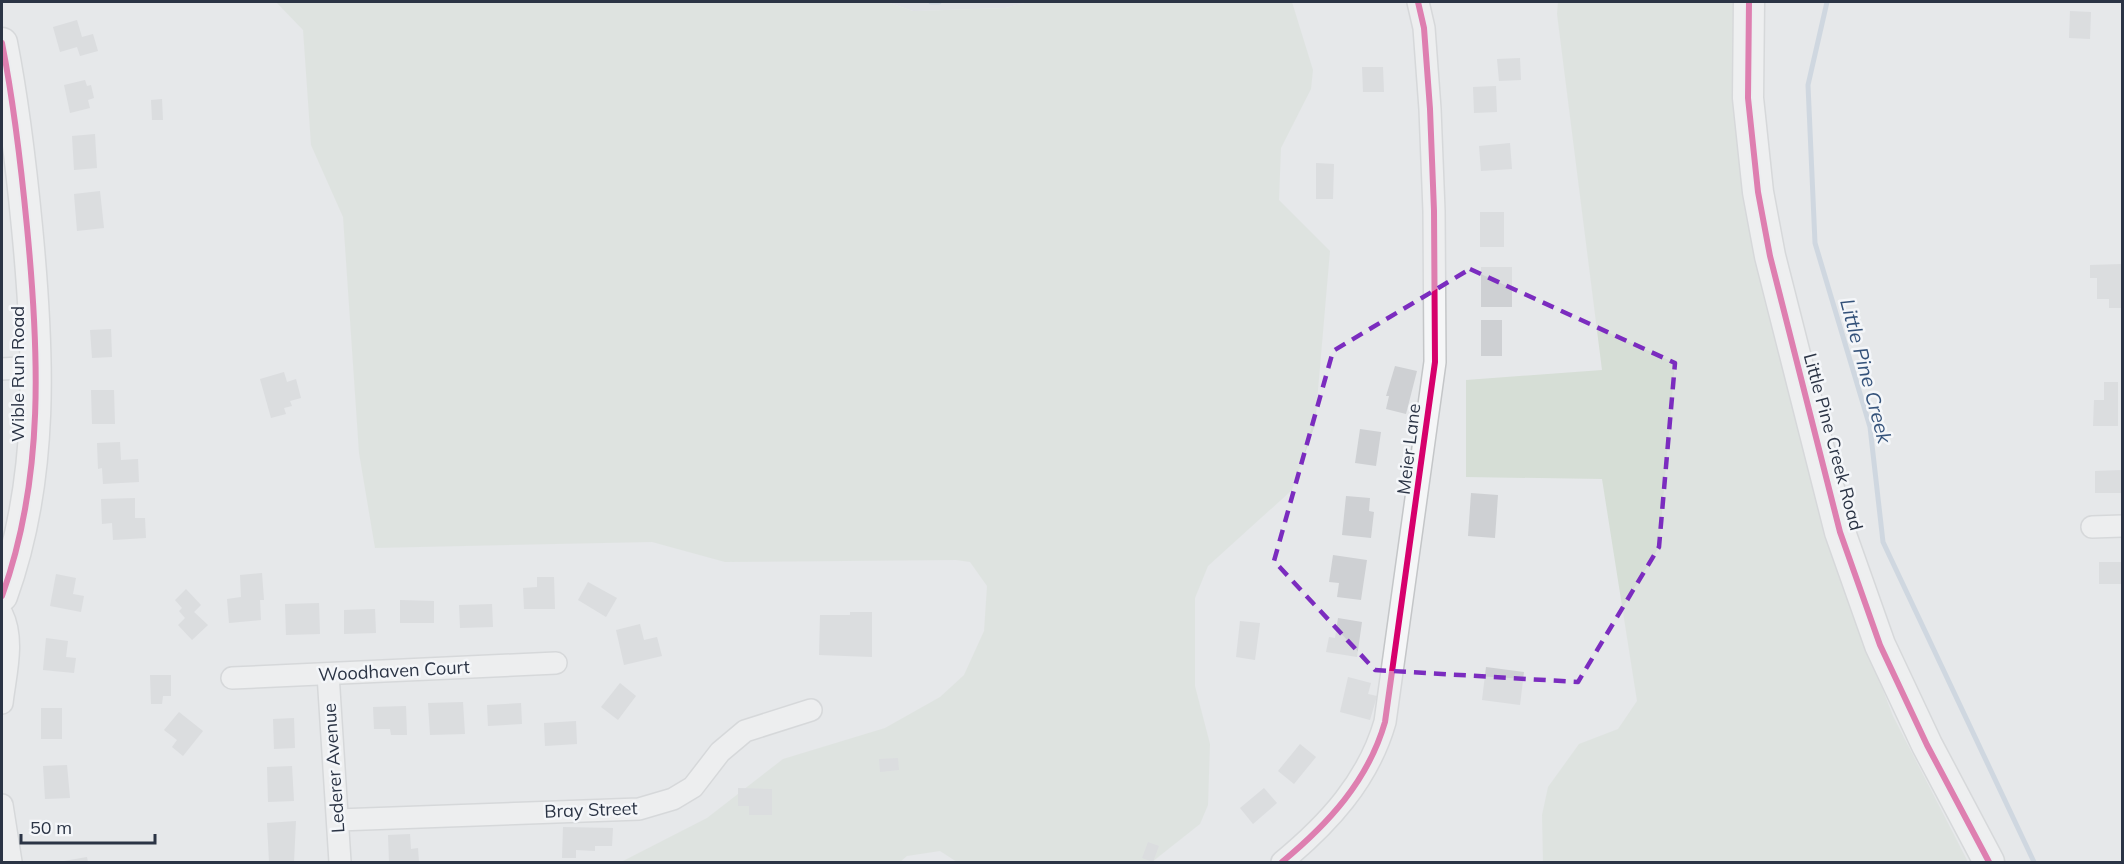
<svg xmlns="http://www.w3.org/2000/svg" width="2124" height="864" font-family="Mulish,sans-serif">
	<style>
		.built { fill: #d4d7dd }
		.green { fill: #d6ded6 }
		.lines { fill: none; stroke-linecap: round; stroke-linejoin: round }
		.stream { stroke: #b4c4d5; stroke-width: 5 }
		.building { fill: #ced0d3 }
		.street-casing { stroke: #c4c6c8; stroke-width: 24 }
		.secondary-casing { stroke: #c4c6c8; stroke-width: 33 }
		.street { stroke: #f5f6f7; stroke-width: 21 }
		.secondary { stroke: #f8f8f8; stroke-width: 30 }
		.cycleway-casing { stroke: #f4f6f9; stroke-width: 10 }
		.cycleway { stroke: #d6006c; stroke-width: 6 }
		.marked { fill: none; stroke: #7b2cbf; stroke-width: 4.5; stroke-dasharray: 12 8; stroke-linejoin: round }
		.labels { text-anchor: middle; stroke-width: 5; stroke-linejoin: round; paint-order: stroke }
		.street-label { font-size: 18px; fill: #2b3445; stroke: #f4f6f9 }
		.water-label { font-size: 20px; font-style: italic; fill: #34527a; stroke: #f4f6f9 }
	</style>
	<rect width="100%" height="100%" fill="#e6e8ea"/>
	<polygon class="built" points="887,2 1028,2 1005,8 913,11"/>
	<g class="green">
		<polygon points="276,2 887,2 913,11 1005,8 1028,2 1292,2 1313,70 1311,89 1281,148 1279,200 1330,251 1315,425 1292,490 1208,566 1195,598 1195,686 1210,744 1208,805 1200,824 1152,862 957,862 940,851 907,856 900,862 613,862 623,861 707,818 783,759 885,728 940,697 964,675 984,631 987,586 970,562 956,560 725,562 652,542 375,548 359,453 343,217 311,145 303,30"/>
		<polygon points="1558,2 1737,2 1789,385 1835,566 1893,716 1968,862 1543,862 1542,815 1548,787 1579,744 1618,729 1637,701 1602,479 1466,477 1466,380 1602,370 1557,14"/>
	</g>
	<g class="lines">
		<g class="stream">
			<polyline points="931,2 939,2"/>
			<polyline points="1827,2 1808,85 1815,243 1870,427 1883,542 2034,862"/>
		</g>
	</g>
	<g class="building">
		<polygon points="2070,11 2091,12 2090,39 2069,38"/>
		<polygon points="77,20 82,37 93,34 98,51 80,56 77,47 60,52 53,27"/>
		<polygon points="1520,58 1521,80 1499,81 1497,59"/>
		<polygon points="1362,67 1383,67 1384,92 1363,92"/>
		<polygon points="85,80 87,86 91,85 94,98 88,100 90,108 70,113 64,85"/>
		<polygon points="1496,86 1497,112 1474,113 1473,87"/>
		<polygon points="162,99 163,120 152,120 151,100"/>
		<polygon points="95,134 97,168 74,170 72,136"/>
		<polygon points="1510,143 1512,169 1481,171 1479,146"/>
		<polygon points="1316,163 1334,164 1333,199 1316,199"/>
		<polygon points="100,191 104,228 77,231 74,194"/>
		<rect x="1480" y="212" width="24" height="35"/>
		<polygon points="2122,264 2122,308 2109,308 2109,299 2097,299 2097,278 2090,278 2090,265"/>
		<rect x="1481" y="267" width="31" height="40"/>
		<rect x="1481" y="320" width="21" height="36"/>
		<polygon points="111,329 112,357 92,358 90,330"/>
		<polygon points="1395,366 1417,371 1406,414 1386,409 1389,396 1386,396"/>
		<polygon points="284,372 287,382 296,379 301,398 290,401 292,406 284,408 286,414 271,418 260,379"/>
		<polygon points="2104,382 2118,382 2118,426 2093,426 2094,400 2104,400"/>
		<polygon points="91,390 114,390 115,424 92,424"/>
		<polygon points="1360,429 1381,432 1376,466 1355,463"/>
		<polygon points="120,442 121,460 138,459 139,482 103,484 102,468 98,469 97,443"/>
		<polygon points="2122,470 2122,493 2095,493 2095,471"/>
		<polygon points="1471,493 1498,495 1495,538 1468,536"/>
		<polygon points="1346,496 1370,498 1369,511 1374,512 1371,538 1342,535"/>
		<polygon points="135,498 135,518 145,518 146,538 113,540 112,523 102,524 101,499"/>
		<polygon points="1333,555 1367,560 1361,600 1337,597 1339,583 1329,582"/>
		<rect x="2099" y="562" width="23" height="22"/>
		<polygon points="262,573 264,600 260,600 261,620 229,623 227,599 241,597 240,575"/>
		<polygon points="56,574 76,578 73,594 84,596 81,612 50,606"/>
		<polygon points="537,577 554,577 555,609 524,609 523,588 537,587"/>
		<polygon points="588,582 617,598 606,617 578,600"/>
		<polygon points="186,589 201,605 194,612 208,625 192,640 178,625 185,618 179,611 182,608 175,600"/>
		<polygon points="400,600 434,601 434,623 400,623"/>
		<polygon points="319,603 320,634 286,635 285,604"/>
		<polygon points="492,604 493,627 460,628 459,605"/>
		<polygon points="375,609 376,633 344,634 344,610"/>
		<polygon points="850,612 872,612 872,657 819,655 820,615 850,615"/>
		<polygon points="1338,618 1362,622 1357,657 1326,652 1329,637 1335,638"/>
		<polygon points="1240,621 1260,623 1255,660 1236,657"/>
		<polygon points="640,624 644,640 657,637 662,656 624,665 616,630"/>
		<polygon points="46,638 68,641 66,657 76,658 74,673 43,670"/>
		<polygon points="1486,667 1524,672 1520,705 1482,700"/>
		<polygon points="150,675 171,675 171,696 163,696 162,704 151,704"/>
		<polygon points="1348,677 1371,683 1368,694 1377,696 1370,720 1340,712"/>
		<polygon points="620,683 636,696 618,720 601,707"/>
		<polygon points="463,702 465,734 430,735 428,703"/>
		<polygon points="521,703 522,724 488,726 487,705"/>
		<polygon points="406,706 407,735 391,735 390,729 374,729 373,707"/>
		<rect x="41" y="708" width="21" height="31"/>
		<polygon points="179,712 203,731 183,756 172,747 177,740 164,730"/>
		<polygon points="294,718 295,748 274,749 273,719"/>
		<polygon points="576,721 577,744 545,746 544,723"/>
		<polygon points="1300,744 1316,757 1294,784 1278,771"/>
		<polygon points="898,758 899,770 880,772 879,759"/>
		<polygon points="67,765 70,798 45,799 43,766"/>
		<polygon points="292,766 294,801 268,802 267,767"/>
		<polygon points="738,788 772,789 772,815 749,815 749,806 738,806"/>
		<polygon points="1264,788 1277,803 1253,824 1240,808"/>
		<polygon points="296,821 294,862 269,862 267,823"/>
		<polygon points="563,827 613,828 612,846 595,846 595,851 576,850 576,858 562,858"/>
		<polygon points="410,834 411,849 418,848 419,862 389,862 388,835"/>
		<polygon points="1148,842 1159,846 1153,862 1142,858"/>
		<polygon points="87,857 88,862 64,862 64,861"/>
	</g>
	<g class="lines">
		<defs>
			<g id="street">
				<polyline points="2,369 36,367"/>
				<polyline points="2092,527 2122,526"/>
				<path d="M2,614C15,640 5,676 2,703"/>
				<polyline points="328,674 340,862"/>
				<polyline points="232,678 556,663"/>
				<polyline points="2,805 11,862"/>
				<polyline points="338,820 639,809 673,799 693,787 720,752 745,731 811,710"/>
				<path d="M1282,862C1328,824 1368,781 1385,722L1435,362L1434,211L1430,109L1424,28L1418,2"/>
			</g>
			<g id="secondary">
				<polyline points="1749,2 1748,98 1758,192 1770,256 1840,532 1880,645 1927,745 1989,862"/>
				<path d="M2,43C14,104 21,165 27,227C39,351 45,477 2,596"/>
			</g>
		</defs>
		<use href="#street" class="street-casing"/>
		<use href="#secondary" class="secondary-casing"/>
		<use href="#street" class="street"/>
		<use href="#secondary" class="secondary"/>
		<defs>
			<g id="cycleway">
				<polyline points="1749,2 1748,98 1758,192 1770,256 1840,532 1880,645 1927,745 1989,862"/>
				<path d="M2,43C14,104 21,165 27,227C39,351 45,477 2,596"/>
				<path d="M1282,862C1328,824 1368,781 1385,722L1435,362L1434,211L1430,109L1424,28L1418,2"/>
			</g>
		</defs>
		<use href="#cycleway" class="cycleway-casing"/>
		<use href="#cycleway" class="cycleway"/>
	</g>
	<path d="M0 0H2124V864H0ZM1470,269L1675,363L1659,547L1578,682L1375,670L1274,561L1333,351Z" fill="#e6e8ea" fill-opacity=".55" fill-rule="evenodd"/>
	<path class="marked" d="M1470,269L1675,363L1659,547L1578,682L1375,670L1274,561L1333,351Z"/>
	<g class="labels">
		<g class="street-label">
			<text transform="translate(18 374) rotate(-90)" y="6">Wible Run Road</text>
			<text transform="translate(1833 442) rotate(75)" y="6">Little Pine Creek Road</text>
			<text transform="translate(1409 449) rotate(-83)" y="6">Meier Lane</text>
			<text transform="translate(394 671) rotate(-3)" y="6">Woodhaven Court</text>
			<text transform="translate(334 768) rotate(-94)" y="6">Lederer Avenue</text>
			<text transform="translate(591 810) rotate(-2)" y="6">Bray Street</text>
		</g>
		<g class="water-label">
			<text transform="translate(1866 371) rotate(75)" y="7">Little Pine Creek</text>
		</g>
	</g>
	<rect width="2124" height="864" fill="none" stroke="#2b3445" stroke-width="6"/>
	<path d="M21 834v9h134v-9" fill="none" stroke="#2b3445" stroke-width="3"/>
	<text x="30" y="834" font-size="18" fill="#2b3445" stroke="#f4f6f9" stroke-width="4.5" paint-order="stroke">50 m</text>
</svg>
